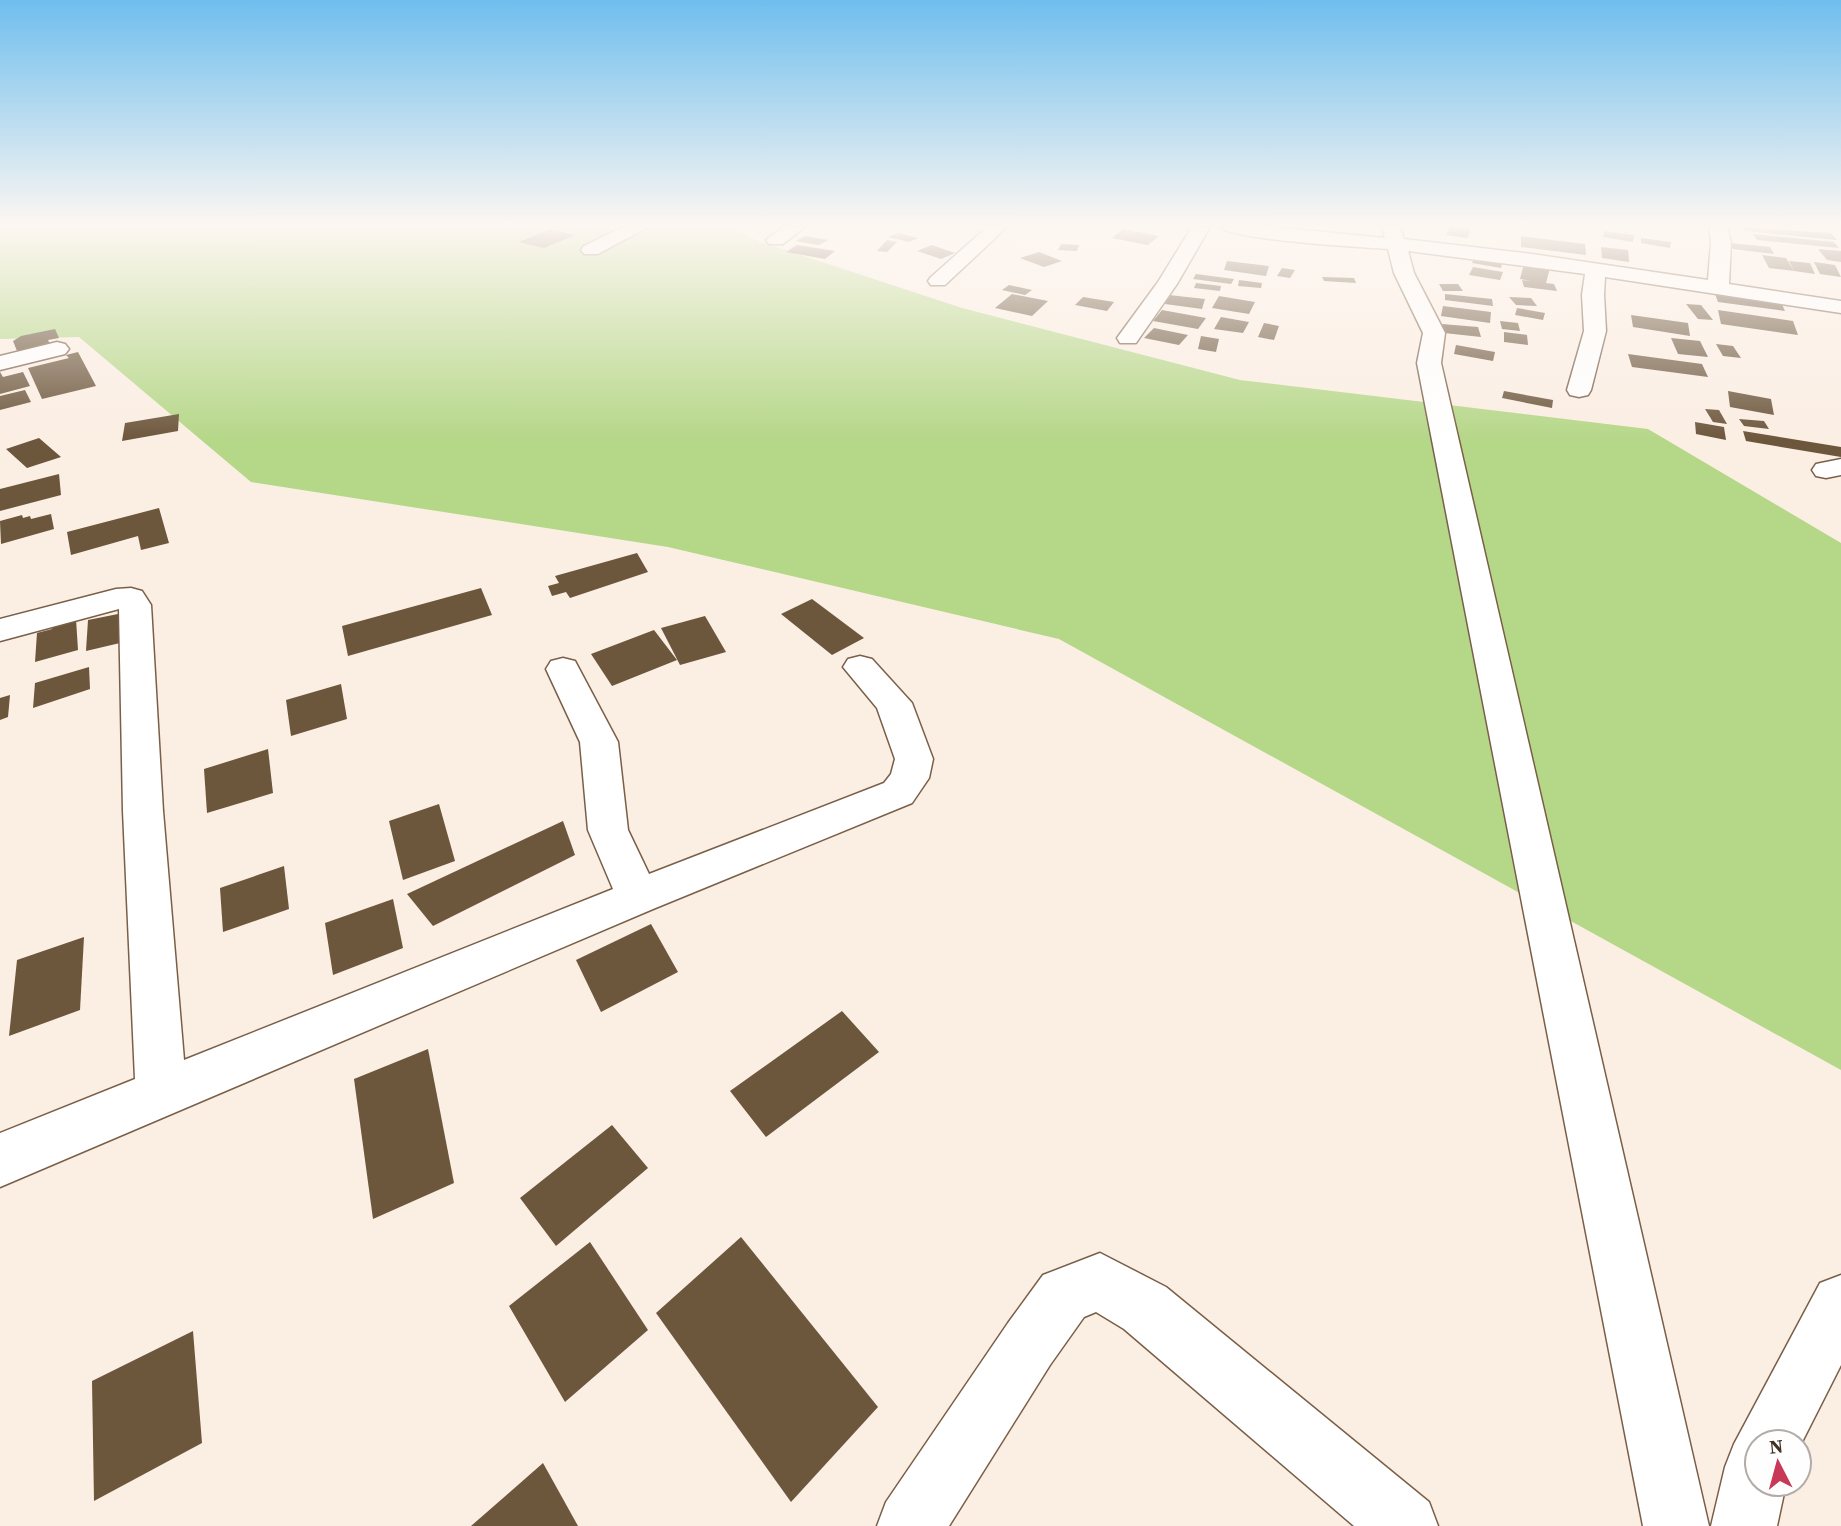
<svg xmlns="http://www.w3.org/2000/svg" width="1841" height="1526" font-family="'Source Serif 4',serif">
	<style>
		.green { fill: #b5d788 }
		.building { fill: #6c563c }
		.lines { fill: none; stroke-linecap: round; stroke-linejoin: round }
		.minor-casing { stroke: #7a5f48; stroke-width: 3 }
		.minor { fill: #fff; fill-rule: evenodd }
	</style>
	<rect width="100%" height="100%" fill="#fbeee3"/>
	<polygon class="green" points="0,227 730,227 755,240 962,308 1240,380 1648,429 1841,543 1841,1070 1059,639 668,547 251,482 79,337 0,339"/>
	<g class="building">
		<polygon points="1450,227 1455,227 1471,230 1467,238 1446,235"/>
		<polygon points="1742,227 1831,233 1837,240 1745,231"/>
		<polygon points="550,229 575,235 544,248 519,242"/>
		<polygon points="1123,229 1159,236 1148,245 1112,238"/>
		<polygon points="1604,231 1634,235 1633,242 1603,237"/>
		<polygon points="898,233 918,238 909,242 888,237"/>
		<polygon points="1753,234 1834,242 1839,248 1757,240"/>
		<polygon points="805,236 828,240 819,245 796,241"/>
		<polygon points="1521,236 1585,244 1586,255 1521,247"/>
		<polygon points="1641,238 1671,242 1670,248 1641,243"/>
		<polygon points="887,240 897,242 887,252 877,251"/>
		<polygon points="1730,243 1770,247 1774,254 1733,249"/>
		<polygon points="1061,244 1079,245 1077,251 1058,250"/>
		<polygon points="797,245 835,251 825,259 786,252"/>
		<polygon points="932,245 955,253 941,259 917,251"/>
		<polygon points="1601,247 1628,250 1629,262 1602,258"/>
		<polygon points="1818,249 1841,251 1841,262 1827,260"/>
		<polygon points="1039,252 1062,261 1044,267 1020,258"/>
		<polygon points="1475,255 1503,259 1501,268 1472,263"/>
		<polygon points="1762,255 1786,258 1794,271 1769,268"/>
		<polygon points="1227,261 1269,266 1266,276 1224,270"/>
		<polygon points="1789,261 1810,263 1815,274 1794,271"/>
		<polygon points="1814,262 1835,265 1841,277 1820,274"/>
		<polygon points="1524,264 1550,268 1546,283 1554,284 1557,291 1524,287 1522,280 1531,281 1520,279"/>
		<polygon points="1473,267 1503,272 1500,280 1469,275"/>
		<polygon points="1282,268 1295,270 1290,278 1277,276"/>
		<polygon points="1196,274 1234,279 1231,284 1193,279"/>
		<polygon points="1322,277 1354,278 1356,283 1324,281"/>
		<polygon points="1239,280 1262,283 1261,288 1238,286"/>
		<polygon points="1196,283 1221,286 1220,291 1194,288"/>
		<polygon points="1439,284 1458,284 1463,291 1443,291"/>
		<polygon points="1009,285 1032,290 1025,295 1002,290"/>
		<polygon points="1714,291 1780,300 1785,311 1718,302"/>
		<polygon points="1012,294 1048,301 1032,316 995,308"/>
		<polygon points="1445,294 1492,299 1493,306 1445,300"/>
		<polygon points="1169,295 1205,299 1202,309 1165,304"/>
		<polygon points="1219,296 1255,302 1249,314 1212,308"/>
		<polygon points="1083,297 1114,302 1107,311 1075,305"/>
		<polygon points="1509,297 1531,298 1537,306 1516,305"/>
		<polygon points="1686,304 1701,305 1713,320 1698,319"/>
		<polygon points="1443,306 1491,312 1490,323 1441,316"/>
		<polygon points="1517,308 1545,313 1543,320 1515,315"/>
		<polygon points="1162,310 1206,318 1198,329 1153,321"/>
		<polygon points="1718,310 1793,321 1798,335 1721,324"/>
		<polygon points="1631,315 1688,323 1690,336 1633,327"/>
		<polygon points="1221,317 1249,322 1243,333 1214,329"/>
		<polygon points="1500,321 1518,323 1520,331 1502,329"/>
		<polygon points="1264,323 1279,326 1274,340 1258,337"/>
		<polygon points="1442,324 1478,327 1481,337 1444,333"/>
		<polygon points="1154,328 1188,335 1179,345 1144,338"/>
		<polygon points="55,329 59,338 48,340 50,344 17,351 13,341 21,336"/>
		<polygon points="1504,332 1527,335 1528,345 1504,342"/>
		<polygon points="1201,336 1219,339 1216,352 1198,349"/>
		<polygon points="1671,338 1700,341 1708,357 1678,354"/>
		<polygon points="1716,344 1733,346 1741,358 1723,356"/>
		<polygon points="1456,345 1495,352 1493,361 1454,354"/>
		<polygon points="78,352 96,386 42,399 28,368 69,358 66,355"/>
		<polygon points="1628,354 1702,364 1708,377 1632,367"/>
		<polygon points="0,372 3,377 23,372 30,386 0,394"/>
		<polygon points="25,390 31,402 0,410 0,396"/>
		<polygon points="1504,391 1553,400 1552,408 1502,398"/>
		<polygon points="1728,391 1771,399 1774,415 1730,407"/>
		<polygon points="1705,409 1719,410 1727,424 1713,422"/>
		<polygon points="179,414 178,431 122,441 125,423"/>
		<polygon points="1739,419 1764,421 1769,429 1744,426"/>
		<polygon points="1695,422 1724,427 1726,440 1696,434"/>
		<polygon points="1743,431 1841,447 1841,457 1746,441"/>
		<polygon points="39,438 61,457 27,468 6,449"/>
		<polygon points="59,474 61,495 0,511 0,489"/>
		<polygon points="159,508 169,543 141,550 138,536 71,555 67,532"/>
		<polygon points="51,514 54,529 1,544 0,521 22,515 23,518 30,516 31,519"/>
		<polygon points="637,553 648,572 570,598 566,592 552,596 548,586 559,583 555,576"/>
		<polygon points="481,588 492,615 348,656 342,626"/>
		<polygon points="812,599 864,638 832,655 781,614"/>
		<polygon points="118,614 120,643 86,651 88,620"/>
		<polygon points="705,616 726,652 680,665 661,628"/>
		<polygon points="76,619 78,650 35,662 37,633 52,629 54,624"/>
		<polygon points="654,630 677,660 612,686 591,654"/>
		<polygon points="89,667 90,689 33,708 35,683"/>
		<polygon points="341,684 347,719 291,736 286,700"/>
		<polygon points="10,695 8,717 0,720 0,698"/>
		<polygon points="268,749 273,793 207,813 204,769"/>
		<polygon points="439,804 455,861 403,880 389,821"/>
		<polygon points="563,821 575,855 433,926 407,894"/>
		<polygon points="284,866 289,909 223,932 220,888"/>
		<polygon points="393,899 403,948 333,975 325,923"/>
		<polygon points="651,924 678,972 601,1012 576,960"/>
		<polygon points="84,937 80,1010 9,1036 17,960"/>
		<polygon points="842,1011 879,1052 766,1137 730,1091"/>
		<polygon points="428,1049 454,1183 373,1219 354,1079"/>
		<polygon points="612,1125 648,1168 556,1246 520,1198"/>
		<polygon points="741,1237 878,1407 791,1502 656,1313"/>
		<polygon points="590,1242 648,1330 565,1402 509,1306"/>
		<polygon points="193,1331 202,1443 94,1501 92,1381"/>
		<polygon points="543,1463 578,1526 471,1526"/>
	</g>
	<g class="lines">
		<defs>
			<g id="minor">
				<polygon points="623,227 648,227 598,254 584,254 581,250 584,246"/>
				<polygon points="783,227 805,227 783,244 769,244 766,240"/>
				<polygon points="987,227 1007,227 945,285 931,285 928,281 931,277"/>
				<polygon points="1192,227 1210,227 1177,284 1136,343 1120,343 1117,338 1158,282"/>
				<path d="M1220,227H1275L1385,238L1382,227H1400L1404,239L1532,254L1708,280L1711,242L1709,227H1727L1731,242L1729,284L1841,301V313L1605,277L1604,295L1606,331L1591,390L1588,395L1579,397L1570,395L1567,390L1584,331L1582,295L1585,274L1408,251L1414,273L1445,333L1441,363L1709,1526H1643L1417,363L1423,333L1394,273L1388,249C1362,247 1232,240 1220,227Z"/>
				<polygon points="57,342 65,344 69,349 65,354 0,370 0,356"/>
				<polygon points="1841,459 1841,475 1826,478 1816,476 1812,470 1816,464"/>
				<polygon points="131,588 142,591 151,605 163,811 184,1060 613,889 588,830 580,742 546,669 551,661 563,658 575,661 618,742 628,830 649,874 884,783 891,774 895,759 877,708 843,667 848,659 860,656 872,659 912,703 933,759 929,778 912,803 653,909 0,1187 0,1133 135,1079 123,811 119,609 0,641 0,619 116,589"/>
				<polygon points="1100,1253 1166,1287 1429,1502 1438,1526 1354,1526 1124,1329 1096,1312 1084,1317 1050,1365 949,1526 877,1526 886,1502 1008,1323 1043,1275"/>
				<polygon points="1841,1275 1841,1365 1799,1448 1799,1442 1757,1442 1757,1484 1786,1484 1777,1526 1711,1526 1725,1467 1734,1444 1820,1283"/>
			</g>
		</defs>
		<use href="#minor" class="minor-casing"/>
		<use href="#minor" class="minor"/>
	</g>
	<linearGradient id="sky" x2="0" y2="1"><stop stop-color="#6fbeee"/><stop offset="0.51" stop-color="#fdf7f2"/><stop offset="1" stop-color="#fdf7f2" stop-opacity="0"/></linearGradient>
	<rect width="1841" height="441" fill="url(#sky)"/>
	<g transform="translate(1778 1463) rotate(354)"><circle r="33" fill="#fefefe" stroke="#b1aca8" stroke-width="2"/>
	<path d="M0-5L12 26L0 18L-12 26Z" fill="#c83857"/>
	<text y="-10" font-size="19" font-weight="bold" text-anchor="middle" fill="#3e3228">N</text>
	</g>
</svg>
